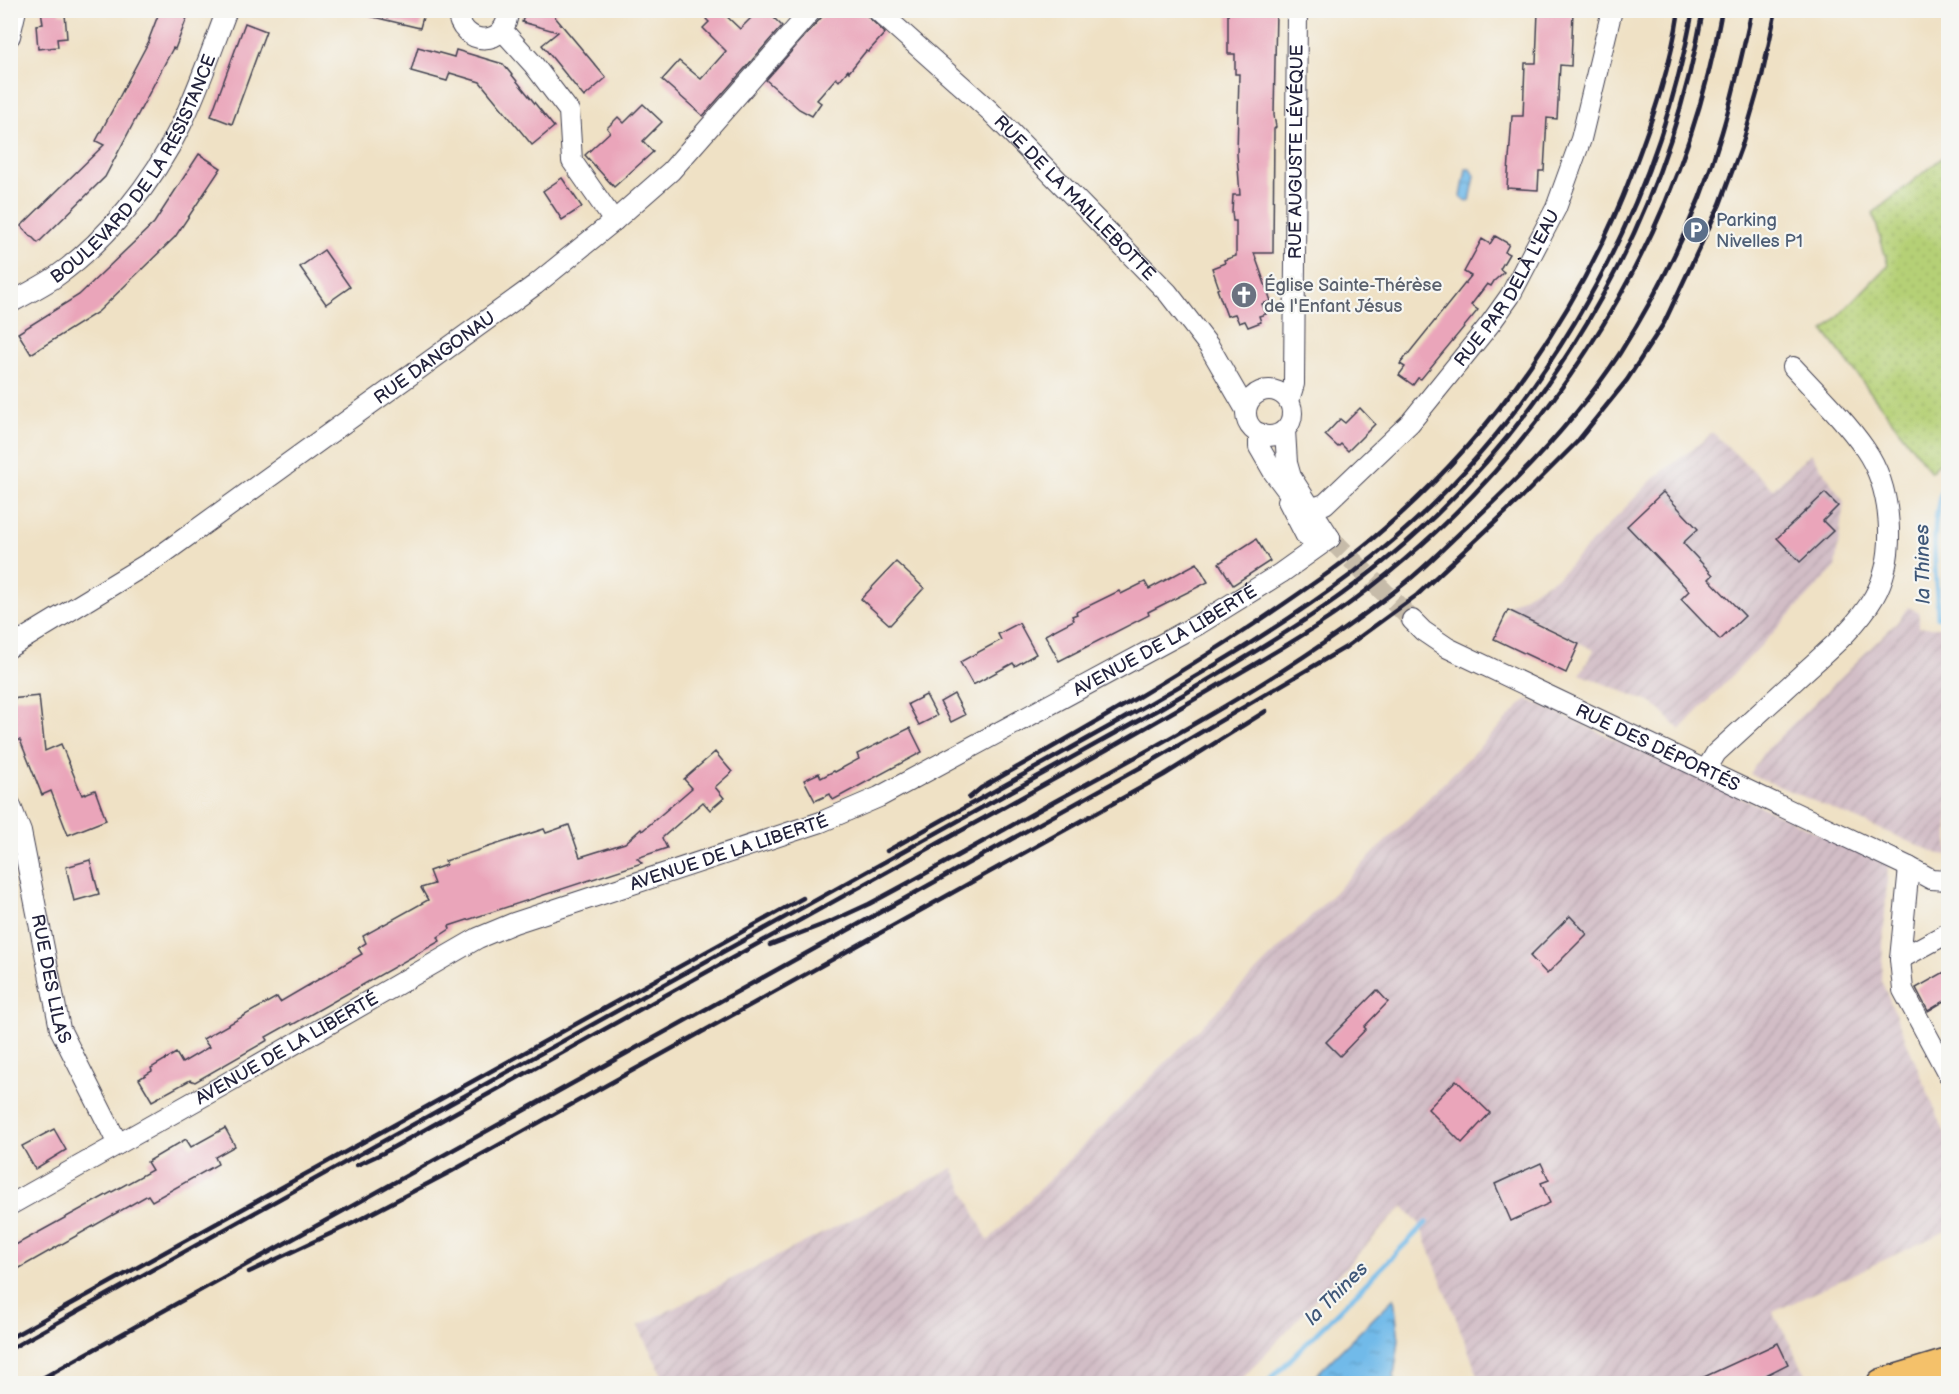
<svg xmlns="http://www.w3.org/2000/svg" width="1959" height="1394" font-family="'Balsamiq Sans',sans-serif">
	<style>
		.industrial { fill: url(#industrial-furrows) }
		.green { fill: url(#green-dots); stroke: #6c7958; stroke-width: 1.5 }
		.water { fill: url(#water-ripples); stroke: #4a6e92; stroke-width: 1.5 }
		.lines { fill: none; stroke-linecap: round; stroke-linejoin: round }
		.stream { stroke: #71bae9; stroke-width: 5 }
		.building { fill: #eaa5ba }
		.minor-tunnel { stroke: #c6bba9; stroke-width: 20; stroke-dasharray: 20 10; stroke-linecap: butt }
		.minor-casing { stroke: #413f50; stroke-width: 22 }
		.primary-casing { stroke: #413f50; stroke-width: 33 }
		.minor { stroke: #fff; stroke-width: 20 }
		.primary { stroke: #f4c16a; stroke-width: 30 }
		.rail { stroke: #22223b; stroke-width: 4.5 }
		.labels { text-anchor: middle; stroke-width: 4.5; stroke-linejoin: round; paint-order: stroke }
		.street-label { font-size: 18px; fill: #22223b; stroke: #f6f6f2 }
		.service-label { font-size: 18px; fill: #4e5e75; stroke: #f6f6f2; text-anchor: start }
		.worship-label { font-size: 18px; fill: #5b616d; stroke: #f6f6f2; text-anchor: start }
		.water-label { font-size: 20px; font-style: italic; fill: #3e5778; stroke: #f6f6f2 }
	</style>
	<defs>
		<pattern id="industrial-furrows" width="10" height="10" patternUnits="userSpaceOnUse" patternTransform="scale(1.5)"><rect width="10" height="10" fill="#d2bdc6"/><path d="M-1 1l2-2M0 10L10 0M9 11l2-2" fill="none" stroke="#b4a2ab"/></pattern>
		<pattern id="green-dots" width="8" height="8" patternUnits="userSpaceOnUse" patternTransform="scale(1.5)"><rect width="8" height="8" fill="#b5d076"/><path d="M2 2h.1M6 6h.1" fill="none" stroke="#9bb267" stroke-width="1.8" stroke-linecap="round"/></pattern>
		<pattern id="water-ripples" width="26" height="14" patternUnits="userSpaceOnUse" patternTransform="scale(1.5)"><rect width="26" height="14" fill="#71bae9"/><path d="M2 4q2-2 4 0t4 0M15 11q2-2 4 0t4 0" fill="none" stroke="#5c97be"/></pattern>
	</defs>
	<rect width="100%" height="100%" fill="#f6f6f2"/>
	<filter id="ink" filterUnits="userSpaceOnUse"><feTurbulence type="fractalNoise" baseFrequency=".0167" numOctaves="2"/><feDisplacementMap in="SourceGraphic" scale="12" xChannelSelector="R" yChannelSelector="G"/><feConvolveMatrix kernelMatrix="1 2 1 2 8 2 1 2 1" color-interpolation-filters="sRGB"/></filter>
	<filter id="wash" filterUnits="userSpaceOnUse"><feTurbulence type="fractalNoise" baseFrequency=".008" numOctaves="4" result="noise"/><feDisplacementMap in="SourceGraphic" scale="24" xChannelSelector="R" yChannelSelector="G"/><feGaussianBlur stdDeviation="1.35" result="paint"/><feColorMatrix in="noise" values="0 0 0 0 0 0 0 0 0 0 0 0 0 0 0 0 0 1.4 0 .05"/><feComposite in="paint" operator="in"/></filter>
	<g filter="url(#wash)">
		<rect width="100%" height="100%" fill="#efe1c5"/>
		<g class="industrial">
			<polygon points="1713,433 1773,489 1811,453 1844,502 1835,568 1680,730 1654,704 1580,674 1594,650 1506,607 1559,576 1653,479"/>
			<polygon points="1908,607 1919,612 1919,627 1948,627 1948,855 1939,854 1750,774 1763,753 1898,621"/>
			<polygon points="1527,699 1888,865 1881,980 1948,1141 1948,1230 1773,1312 1811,1383 1481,1383 1419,1223 1403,1206 1238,1383 666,1383 638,1326 953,1168 988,1241"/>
		</g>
		<polygon class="green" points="1948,153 1948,453 1931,472 1824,331 1888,265 1873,213"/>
		<g class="water">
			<polygon points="1466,169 1471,169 1475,176 1470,201 1466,201 1461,197"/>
			<polygon points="1394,1298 1399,1340 1393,1383 1308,1383"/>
		</g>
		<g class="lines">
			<g class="stream">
				<path d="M1938,617C1936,570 1927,520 1948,476"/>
				<polyline points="1266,1384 1426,1223"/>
			</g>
		</g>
		<g id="blocks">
			<g class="building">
				<polygon points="41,10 60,10 60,14 65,14 67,38 57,39 58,47 38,49 36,25 43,24"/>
				<polygon points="160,10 190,10 175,49 173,48 105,177 38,243 21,226 104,145 96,141 150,39 149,39"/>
				<polygon points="370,10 425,10 420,28 369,16"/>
				<polygon points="526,10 557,10 555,17 606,78 584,97 542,45 558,32 522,22"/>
				<polygon points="715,10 720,10 740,29 759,10 766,10 782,26 703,116 662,80 679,61 701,79 726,51 703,28 709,22 706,19"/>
				<polygon points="828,10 861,10 885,33 868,52 866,51 849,72 848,70 839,81 836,78 817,100 821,103 812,116 799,109 766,80"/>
				<polygon points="1228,10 1276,10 1274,115 1276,127 1274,129 1273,253 1254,253 1271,301 1262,304 1266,314 1259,316 1261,322 1248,327 1245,321 1239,323 1235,314 1227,316 1217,289 1219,288 1212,268 1225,263 1224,260 1236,256 1236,221 1233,221 1232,212 1233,195 1240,195 1237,154 1239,74 1235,74 1235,54 1228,54"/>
				<polygon points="1545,10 1573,10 1571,66 1560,65 1557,119 1547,118 1544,171 1539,171 1538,190 1507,188 1512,116 1523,116 1525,63 1536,63 1538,11"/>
				<polygon points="245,23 266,31 232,124 211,116"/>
				<polygon points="418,47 454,57 456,50 503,64 554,127 532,145 480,82 450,73 447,81 411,71"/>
				<polygon points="643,104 662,122 643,141 653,152 614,187 585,155 610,132 607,128 618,117 624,123"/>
				<polygon points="199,154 221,168 175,237 98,312 31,354 18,333 79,295 154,223"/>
				<polygon points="562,178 582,207 562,220 543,191"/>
				<polygon points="1495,236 1509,244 1505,252 1509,254 1500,269 1504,272 1494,281 1491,286 1487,284 1471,305 1478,310 1421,379 1418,378 1413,385 1399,375 1405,367 1400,364 1471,276 1464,272 1482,239 1490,244"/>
				<polygon points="324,250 350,287 326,304 300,267"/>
				<polygon points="1360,408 1375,424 1348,451 1341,444 1338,447 1325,435 1340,419 1345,423"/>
				<polygon points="1663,492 1698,529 1683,543 1713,575 1709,579 1745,616 1720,640 1681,599 1689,591 1627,526"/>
				<polygon points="1825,493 1838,506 1823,521 1833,531 1800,562 1777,538"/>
				<polygon points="1256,539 1270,561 1233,585 1219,563"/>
				<polygon points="896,562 924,588 890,625 861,599"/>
				<polygon points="1197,563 1208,582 1148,612 1149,615 1059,661 1045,635 1074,620 1072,616 1077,614 1076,612 1119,591 1121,594 1145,582 1149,589"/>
				<polygon points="1508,610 1579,644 1566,673 1494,639"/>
				<polygon points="1019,623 1036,654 1015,666 1013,663 973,685 960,662 1001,640 998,634"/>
				<polygon points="954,694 965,715 951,722 940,702"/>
				<polygon points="926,695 937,716 919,725 908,704"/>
				<polygon points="39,696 45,751 61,744 82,795 95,790 106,820 68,835 51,791 42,795 20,740 14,740 10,699"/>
				<polygon points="910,728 922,752 833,800 830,794 815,801 804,780 819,773 821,778 834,771 835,772 859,759 857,754"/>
				<polygon points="715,752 732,772 715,787 724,798 710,810 703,802 662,838 667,848 637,858 642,863 449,926 450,929 438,937 440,941 292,1025 291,1023 266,1037 268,1040 195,1082 190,1080 152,1101 139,1079 152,1071 151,1068 176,1053 182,1063 209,1047 203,1039 277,997 280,1002 362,954 358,948 366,943 363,936 428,900 421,888 434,884 429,871 446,865 445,861 544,829 546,833 569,825 580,857 625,843 641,829 642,831 692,788 684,779"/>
				<polygon points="90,860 99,894 74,901 66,867"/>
				<polygon points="1570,916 1587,934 1547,974 1530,956"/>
				<polygon points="1948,970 1948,999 1928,1011 1916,988"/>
				<polygon points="1377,990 1388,1002 1364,1027 1366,1029 1340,1056 1326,1042"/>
				<polygon points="1456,1080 1490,1113 1462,1143 1428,1109"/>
				<polygon points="225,1128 235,1146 215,1157 218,1164 152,1201 148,1195 18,1269 16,1266 10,1269 10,1248 152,1170 147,1162 186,1139 191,1147"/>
				<polygon points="54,1129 66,1150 35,1169 22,1146"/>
				<polygon points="1541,1163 1549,1180 1541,1183 1550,1203 1511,1221 1495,1184"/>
				<polygon points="1778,1343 1788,1364 1766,1375 1747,1383 1691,1383"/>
			</g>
		</g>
	</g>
	<g filter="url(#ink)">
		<use href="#blocks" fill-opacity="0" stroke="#413f50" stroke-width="1.5"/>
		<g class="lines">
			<polyline class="minor-tunnel" points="1330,538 1412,620"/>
			<defs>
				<g id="minor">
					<path d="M457,10C460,47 508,49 508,10"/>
					<path id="s1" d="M877,10L989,110L1168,293L1209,346L1246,410"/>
					<polyline points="503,31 533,64 569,111 572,161 614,221"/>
					<polyline points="10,36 16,10"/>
					<path id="s2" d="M10,303C25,295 40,287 54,278C106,242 154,181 181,125C199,88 212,49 227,10"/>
					<circle cx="1269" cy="413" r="23"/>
					<path id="s3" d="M1289,400L1294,384L1297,10"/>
					<polyline points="1285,430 1287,463 1291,477 1330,538"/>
					<path id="s4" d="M1259,433V447L1274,473L1301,509H1310L1325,504L1410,423L1490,324L1510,296L1556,208L1581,139L1612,10"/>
					<polyline points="1288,501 1306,536 1330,538"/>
					<path id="s5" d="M1412,620L1423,631L1448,648L1909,867L1931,879L1948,880"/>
					<path id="s6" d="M10,647L160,556L535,285L614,221L671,171L812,10"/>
					<path d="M1706,770L1716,753C1744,727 1772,702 1800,676C1826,652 1856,628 1874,597C1898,555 1892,488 1865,449C1844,419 1818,394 1793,367"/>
					<path id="s7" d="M10,804L21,832L60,1029L118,1144"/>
					<polyline points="1909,867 1900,959 1903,990 1948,1074"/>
					<polyline points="1900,959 1948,933"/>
					<path id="s8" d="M10,1205L225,1084L478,938L514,923L821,822L879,797L1199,624L1281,573L1330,538"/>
				</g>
				<polyline id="primary" points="1882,1384 1948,1364"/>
			</defs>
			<use href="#minor" class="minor-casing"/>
			<use href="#primary" class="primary-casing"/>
			<use href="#minor" class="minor"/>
			<use href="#primary" class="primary"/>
			<g class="rail">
				<path d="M969,798L981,788C1081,731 1180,675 1275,610C1313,584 1351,558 1385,528C1494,433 1581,309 1632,173C1652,121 1671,66 1679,10"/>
				<path d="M887,851C965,807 1043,764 1121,720C1201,674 1280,628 1353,573C1531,437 1652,230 1693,10"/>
				<path d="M770,945L832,921L869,904C933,870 996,834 1059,799C1179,734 1298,669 1405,583C1429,564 1450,541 1473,521C1528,470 1579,416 1620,353C1662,286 1700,208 1722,132C1734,92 1743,51 1752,10"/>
				<path d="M357,1165L383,1153C568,1049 752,947 937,844C1031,792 1125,741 1217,686C1257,663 1297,640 1335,614C1535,472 1679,253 1722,10"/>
				<polyline points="249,1272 351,1224 452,1171 1164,775 1266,711"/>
				<polyline points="10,1338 803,898"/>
				<path d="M10,1349L1159,709C1214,676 1271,644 1324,607C1524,468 1661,249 1703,10"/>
				<polyline points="32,1384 1152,761 1346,647 1417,595 1522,497 1577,442 1627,380 1664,323 1720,204 1743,142 1762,76 1776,10"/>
			</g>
		</g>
	</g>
	<defs>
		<symbol id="parking-disc" viewBox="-11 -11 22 22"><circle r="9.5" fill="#5c6f8a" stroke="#f6f6f2"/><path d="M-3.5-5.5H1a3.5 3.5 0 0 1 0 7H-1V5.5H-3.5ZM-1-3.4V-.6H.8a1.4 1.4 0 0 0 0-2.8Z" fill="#fff"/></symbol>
		<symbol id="church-disc" viewBox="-11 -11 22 22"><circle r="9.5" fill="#6b7280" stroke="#f6f6f2"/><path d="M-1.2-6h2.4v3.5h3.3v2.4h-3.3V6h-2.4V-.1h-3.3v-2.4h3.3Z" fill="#fff"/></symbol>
	</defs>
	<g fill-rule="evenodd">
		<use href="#parking-disc" x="1681" y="215" width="30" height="30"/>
		<use href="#church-disc" x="1229" y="280" width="30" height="30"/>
	</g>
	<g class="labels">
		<g class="street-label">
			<text dy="6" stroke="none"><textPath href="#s3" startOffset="249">RUE AUGUSTE LÉVÉQUE</textPath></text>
			<text dy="6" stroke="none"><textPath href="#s2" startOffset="188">BOULEVARD DE LA RÉSISTANCE</textPath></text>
			<text dy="6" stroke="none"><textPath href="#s1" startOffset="273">RUE DE LA MAILLEBOTTE</textPath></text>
			<text dy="6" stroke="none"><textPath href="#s4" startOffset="398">RUE PAR DELÀ L'EAU</textPath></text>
			<text dy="6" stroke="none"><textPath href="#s6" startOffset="514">RUE DANGONAU</textPath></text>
			<text dy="6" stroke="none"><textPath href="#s8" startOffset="1290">AVENUE DE LA LIBERTÉ</textPath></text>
			<text dy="6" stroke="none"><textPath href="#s5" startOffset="278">RUE DES DÉPORTÉS</textPath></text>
			<text dy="6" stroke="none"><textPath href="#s8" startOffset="804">AVENUE DE LA LIBERTÉ</textPath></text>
			<text dy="6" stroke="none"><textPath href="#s7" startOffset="180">RUE DES LILAS</textPath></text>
			<text dy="6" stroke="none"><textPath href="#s8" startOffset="318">AVENUE DE LA LIBERTÉ</textPath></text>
		</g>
		<g class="service-label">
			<text x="1716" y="226">Parking<tspan x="1716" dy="21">Nivelles P1</tspan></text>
		</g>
		<g class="worship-label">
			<text x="1264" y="291">Église Sainte-Thérèse<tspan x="1264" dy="21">de l'Enfant Jésus</tspan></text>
		</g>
		<g class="water-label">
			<text transform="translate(1922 564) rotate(-91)" y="7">la Thines</text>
			<text transform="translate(1336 1293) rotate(-45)" y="7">la Thines</text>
		</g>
	</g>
	<rect width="1959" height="1394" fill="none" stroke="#f6f6f2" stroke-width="36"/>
</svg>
